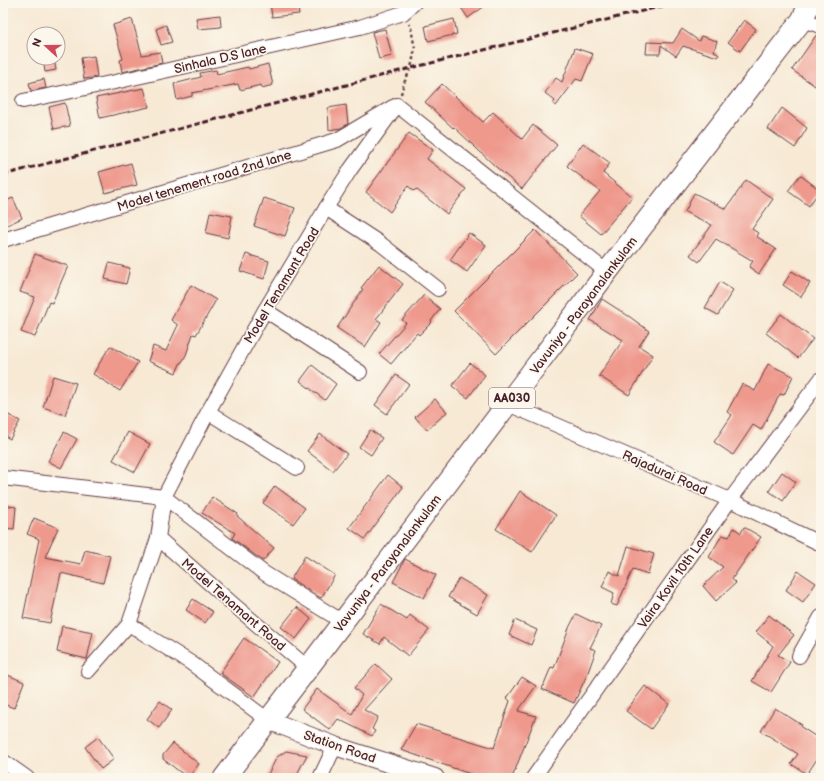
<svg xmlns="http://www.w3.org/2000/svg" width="824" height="781" font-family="'Balsamiq Sans',sans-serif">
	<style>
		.building { fill: #ef998d }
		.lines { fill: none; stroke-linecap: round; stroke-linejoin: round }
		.minor-casing { stroke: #643d44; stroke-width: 16 }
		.major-casing { stroke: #643d44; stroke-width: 20 }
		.highway-casing { stroke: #643d44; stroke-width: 23 }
		.path { stroke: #643d44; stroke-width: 2.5; stroke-dasharray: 3 3; stroke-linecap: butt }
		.minor { stroke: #fff; stroke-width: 14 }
		.major { stroke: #fff; stroke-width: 18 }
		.highway { stroke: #fff; stroke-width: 21 }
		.rail { stroke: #4a1f2b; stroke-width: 3; stroke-dasharray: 6 3; stroke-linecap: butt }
		.labels { text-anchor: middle; stroke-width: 3.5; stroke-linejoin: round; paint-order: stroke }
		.shield { fill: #fbf7ec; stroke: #7f6065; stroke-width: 1 }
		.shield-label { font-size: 12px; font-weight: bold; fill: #4a1f2b }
		.street-label { font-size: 13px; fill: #4a1f2b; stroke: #fbf7ec }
	</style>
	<rect width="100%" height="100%" fill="#fbf7ec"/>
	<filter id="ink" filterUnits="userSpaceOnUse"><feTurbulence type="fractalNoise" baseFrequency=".025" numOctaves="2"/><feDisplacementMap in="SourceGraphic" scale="8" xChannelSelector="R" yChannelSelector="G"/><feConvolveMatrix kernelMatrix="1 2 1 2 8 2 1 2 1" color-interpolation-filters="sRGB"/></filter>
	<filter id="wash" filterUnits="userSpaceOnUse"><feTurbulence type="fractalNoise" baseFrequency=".012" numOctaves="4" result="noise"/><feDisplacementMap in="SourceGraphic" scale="16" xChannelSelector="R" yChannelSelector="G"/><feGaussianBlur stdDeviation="0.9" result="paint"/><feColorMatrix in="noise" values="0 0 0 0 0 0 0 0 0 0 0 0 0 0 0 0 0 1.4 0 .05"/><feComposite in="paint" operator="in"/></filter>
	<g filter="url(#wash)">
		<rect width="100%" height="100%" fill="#f7e9d4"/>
		<g id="blocks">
			<g class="building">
				<polygon points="270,3 297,3 299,14 272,17"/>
				<polygon points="458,3 489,3 468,18"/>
				<polygon points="220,15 221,27 198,29 196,18"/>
				<polygon points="132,19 142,55 160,52 162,63 122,72 120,60 123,59 113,25"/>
				<polygon points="454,19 457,34 428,41 425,26"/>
				<polygon points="744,20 756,29 740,51 728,42"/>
				<polygon points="166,25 172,42 161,45 156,29"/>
				<polygon points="385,29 392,56 379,59 372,32"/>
				<polygon points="682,29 699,41 701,36 717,41 714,51 719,55 718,57 683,46 676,56 661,45 660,54 646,54 647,42 673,43"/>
				<polygon points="817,34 821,34 821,90 792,70"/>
				<polygon points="575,48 593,54 582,81 576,79 556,106 553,104 555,101 545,93 556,78 562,82"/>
				<polygon points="94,56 97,77 84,79 81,58"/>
				<polygon points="43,58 54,58 56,70 45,72"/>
				<polygon points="268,64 273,85 262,88 261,85 240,90 238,84 192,93 192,96 177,100 174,84 201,77 200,73 216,70 217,74 248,67 249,69"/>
				<polygon points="44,79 46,88 31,91 29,83"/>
				<polygon points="442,84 483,122 493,112 522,139 533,125 557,145 522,189 496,167 454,127 453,128 425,102"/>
				<polygon points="144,88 149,107 100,118 96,98"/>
				<polygon points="65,103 70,126 54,129 49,107"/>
				<polygon points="346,105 348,124 341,128 329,130 328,108"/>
				<polygon points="782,108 807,128 795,148 768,129"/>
				<polygon points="409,133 433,150 427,159 466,189 447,214 416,189 414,191 408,186 390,212 366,192"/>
				<polygon points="583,143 610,163 603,173 632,197 601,234 579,216 600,191 567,166"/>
				<polygon points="131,163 137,185 105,193 99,172"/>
				<polygon points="800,175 820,190 809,206 788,191"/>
				<polygon points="746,180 773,199 752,229 758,233 756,236 776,249 759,274 749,267 753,261 716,239 699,262 690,255 712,225 685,212 694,193 726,209"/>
				<polygon points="13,198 22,218 3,227 3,202"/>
				<polygon points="264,198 295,208 285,236 254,226"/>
				<polygon points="210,212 232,216 228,238 206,233"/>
				<polygon points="535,230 577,273 496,354 454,311"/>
				<polygon points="469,233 486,245 467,272 450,260"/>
				<polygon points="35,254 68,266 52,303 49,302 35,337 21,332 35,297 20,292"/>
				<polygon points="246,254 269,261 264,279 240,271"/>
				<polygon points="109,263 130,268 126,284 105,279"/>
				<polygon points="379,265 403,284 376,319 381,322 365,347 337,328 363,289 361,288"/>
				<polygon points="792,271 810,283 801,297 783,285"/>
				<polygon points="720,282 733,290 718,315 705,308"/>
				<polygon points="191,285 216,300 196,335 193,334 186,355 182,362 181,362 176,373 148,361 153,346 166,351 178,325 171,320"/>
				<polygon points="424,295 440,309 431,321 432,322 419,335 417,333 391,364 379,354 406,323 402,320"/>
				<polygon points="602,299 630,317 649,331 639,346 653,355 629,395 599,376 623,340 590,320"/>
				<polygon points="781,314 813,339 798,358 766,333"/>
				<polygon points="110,346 138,362 120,391 93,374"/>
				<polygon points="470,363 485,375 468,398 452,386"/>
				<polygon points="768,364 793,376 784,395 780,394 761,430 753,425 733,455 714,442 732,415 727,412 742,384 755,391"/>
				<polygon points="312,365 336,384 325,400 300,381"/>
				<polygon points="396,375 409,384 387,414 375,405"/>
				<polygon points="53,376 76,383 65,415 43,407"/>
				<polygon points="435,399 447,412 427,430 415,417"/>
				<polygon points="3,412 20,421 10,439 3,435"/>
				<polygon points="370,430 382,438 371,455 359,447"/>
				<polygon points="64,432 77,439 61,468 48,461"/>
				<polygon points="128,432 150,444 135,472 113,460"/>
				<polygon points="320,434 347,454 333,471 307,451"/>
				<polygon points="782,472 796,482 783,501 769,491"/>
				<polygon points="388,475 403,487 365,539 349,528"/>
				<polygon points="275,486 305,508 293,524 263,503"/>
				<polygon points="520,491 556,515 532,552 496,529"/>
				<polygon points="212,497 238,514 237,516 274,548 263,561 232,538 235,533 202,513"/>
				<polygon points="3,505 16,507 14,529 3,528"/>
				<polygon points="34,518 58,528 45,557 81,564 85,550 110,556 103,583 61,573 50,623 23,618 39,539 27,534"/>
				<polygon points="744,527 761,537 732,579 736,583 716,601 703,586 723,567 709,557 722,535 729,537 734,528 741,533"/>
				<polygon points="628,546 654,554 648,574 633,569 617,606 611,604 614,593 602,587 609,571 619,576"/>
				<polygon points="305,556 335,575 321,598 291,579"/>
				<polygon points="405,559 436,575 424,598 393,582"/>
				<polygon points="798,571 816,583 803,602 786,590"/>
				<polygon points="459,578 488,595 477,614 448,597"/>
				<polygon points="193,599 213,612 205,623 186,610"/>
				<polygon points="381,604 407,620 410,615 429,630 408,656 384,637 380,644 363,634"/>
				<polygon points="297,607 311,619 296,639 281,627"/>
				<polygon points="576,614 601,626 590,648 596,650 587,675 574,703 542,689 551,667 554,668 569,628"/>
				<polygon points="769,615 794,635 778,655 790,662 771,692 752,681 773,646 756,632"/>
				<polygon points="515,620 537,630 531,645 509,635"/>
				<polygon points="62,626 93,632 87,659 57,652"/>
				<polygon points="244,638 278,662 254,697 220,673"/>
				<polygon points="376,664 392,679 364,710 378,717 372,729 375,731 372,736 338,719 330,730 302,709 317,689 352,714 362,695 354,688"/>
				<polygon points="3,673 24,682 14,708 3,704"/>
				<polygon points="522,677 536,686 518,711 536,716 512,778 482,778 401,750 416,724 494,748 510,701 507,698"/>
				<polygon points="645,686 669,704 651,729 626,711"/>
				<polygon points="160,701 172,710 159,728 147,719"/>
				<polygon points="775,708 802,725 801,727 821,740 821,753 807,774 791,764 798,754 761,731"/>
				<polygon points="98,737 114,759 101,769 85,747"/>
				<polygon points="173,743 199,764 188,778 163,759 163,755"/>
				<polygon points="286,751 307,755 295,778 266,778 277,757"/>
			</g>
		</g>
	</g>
	<g filter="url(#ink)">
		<use href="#blocks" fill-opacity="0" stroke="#643d44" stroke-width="1"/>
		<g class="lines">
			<defs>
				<g id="minor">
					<polyline points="802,20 821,26"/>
					<polyline points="23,101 115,82 360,27 403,13 414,3"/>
					<polyline points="326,208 381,244 438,289"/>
					<polyline points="3,240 337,140 393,107"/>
					<polyline points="265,310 360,372"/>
					<polyline points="508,404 730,500 821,544"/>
					<polyline points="208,412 297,468"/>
					<polyline points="3,478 164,497 264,573 343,622"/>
					<polyline points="158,538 129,624 191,663 268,720"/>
					<polyline points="799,656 821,617"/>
					<polyline points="308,668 234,605 158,538 164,497 208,412 265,310 326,208 350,170 397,105 607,272"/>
					<polyline points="88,671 129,624"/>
					<polyline points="3,761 27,778"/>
					<polyline points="320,778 335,746"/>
					<polyline points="533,778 730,500 821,379"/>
				</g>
				<polyline id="major" points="268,720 335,746 435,778"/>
				<polyline id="highway" points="224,778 308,668 607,272 802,20 810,3"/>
			</defs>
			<use href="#minor" class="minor-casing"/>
			<use href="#major" class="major-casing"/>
			<use href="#highway" class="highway-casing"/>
			<polyline class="path" points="401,94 404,83 411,68 415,49 411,28 409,24"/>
			<use href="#minor" class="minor"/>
			<use href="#major" class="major"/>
			<use href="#highway" class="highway"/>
			<polyline class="rail" points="3,175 411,68 675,3"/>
		</g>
	</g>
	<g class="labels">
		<rect class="shield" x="489" y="388" width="46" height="20" rx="3"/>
		<g class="shield-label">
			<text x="512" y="402">AA030</text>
		</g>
		<g class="street-label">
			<text transform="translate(220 58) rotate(-13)" y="5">Sinhala D.S lane</text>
			<text transform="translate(204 180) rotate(-17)" y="5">Model tenement road 2nd lane</text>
			<text transform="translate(281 285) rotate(-59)" y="5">Model Tenamant Road</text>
			<text transform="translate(583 305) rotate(-53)" y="5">Vavuniya - Parayanalankulam</text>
			<text transform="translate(665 472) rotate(24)" y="5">Rajadurai Road</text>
			<text transform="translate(387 563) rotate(-53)" y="5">Vavuniya - Parayanalankulam</text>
			<text transform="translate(675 577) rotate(-55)" y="5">Vaira Kovil 10th Lane</text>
			<text transform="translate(234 604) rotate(41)" y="5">Model Tenamant Road</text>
			<text transform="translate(340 746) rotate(19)" y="5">Station Road</text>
		</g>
	</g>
	<rect width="824" height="781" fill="none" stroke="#fbf7ec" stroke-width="16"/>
	<g transform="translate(46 46) rotate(291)"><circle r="19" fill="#fbf7ec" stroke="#b4a19f"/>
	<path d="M0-3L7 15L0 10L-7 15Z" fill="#d1495b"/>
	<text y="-6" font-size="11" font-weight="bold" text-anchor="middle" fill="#4a1f2b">N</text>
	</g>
</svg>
